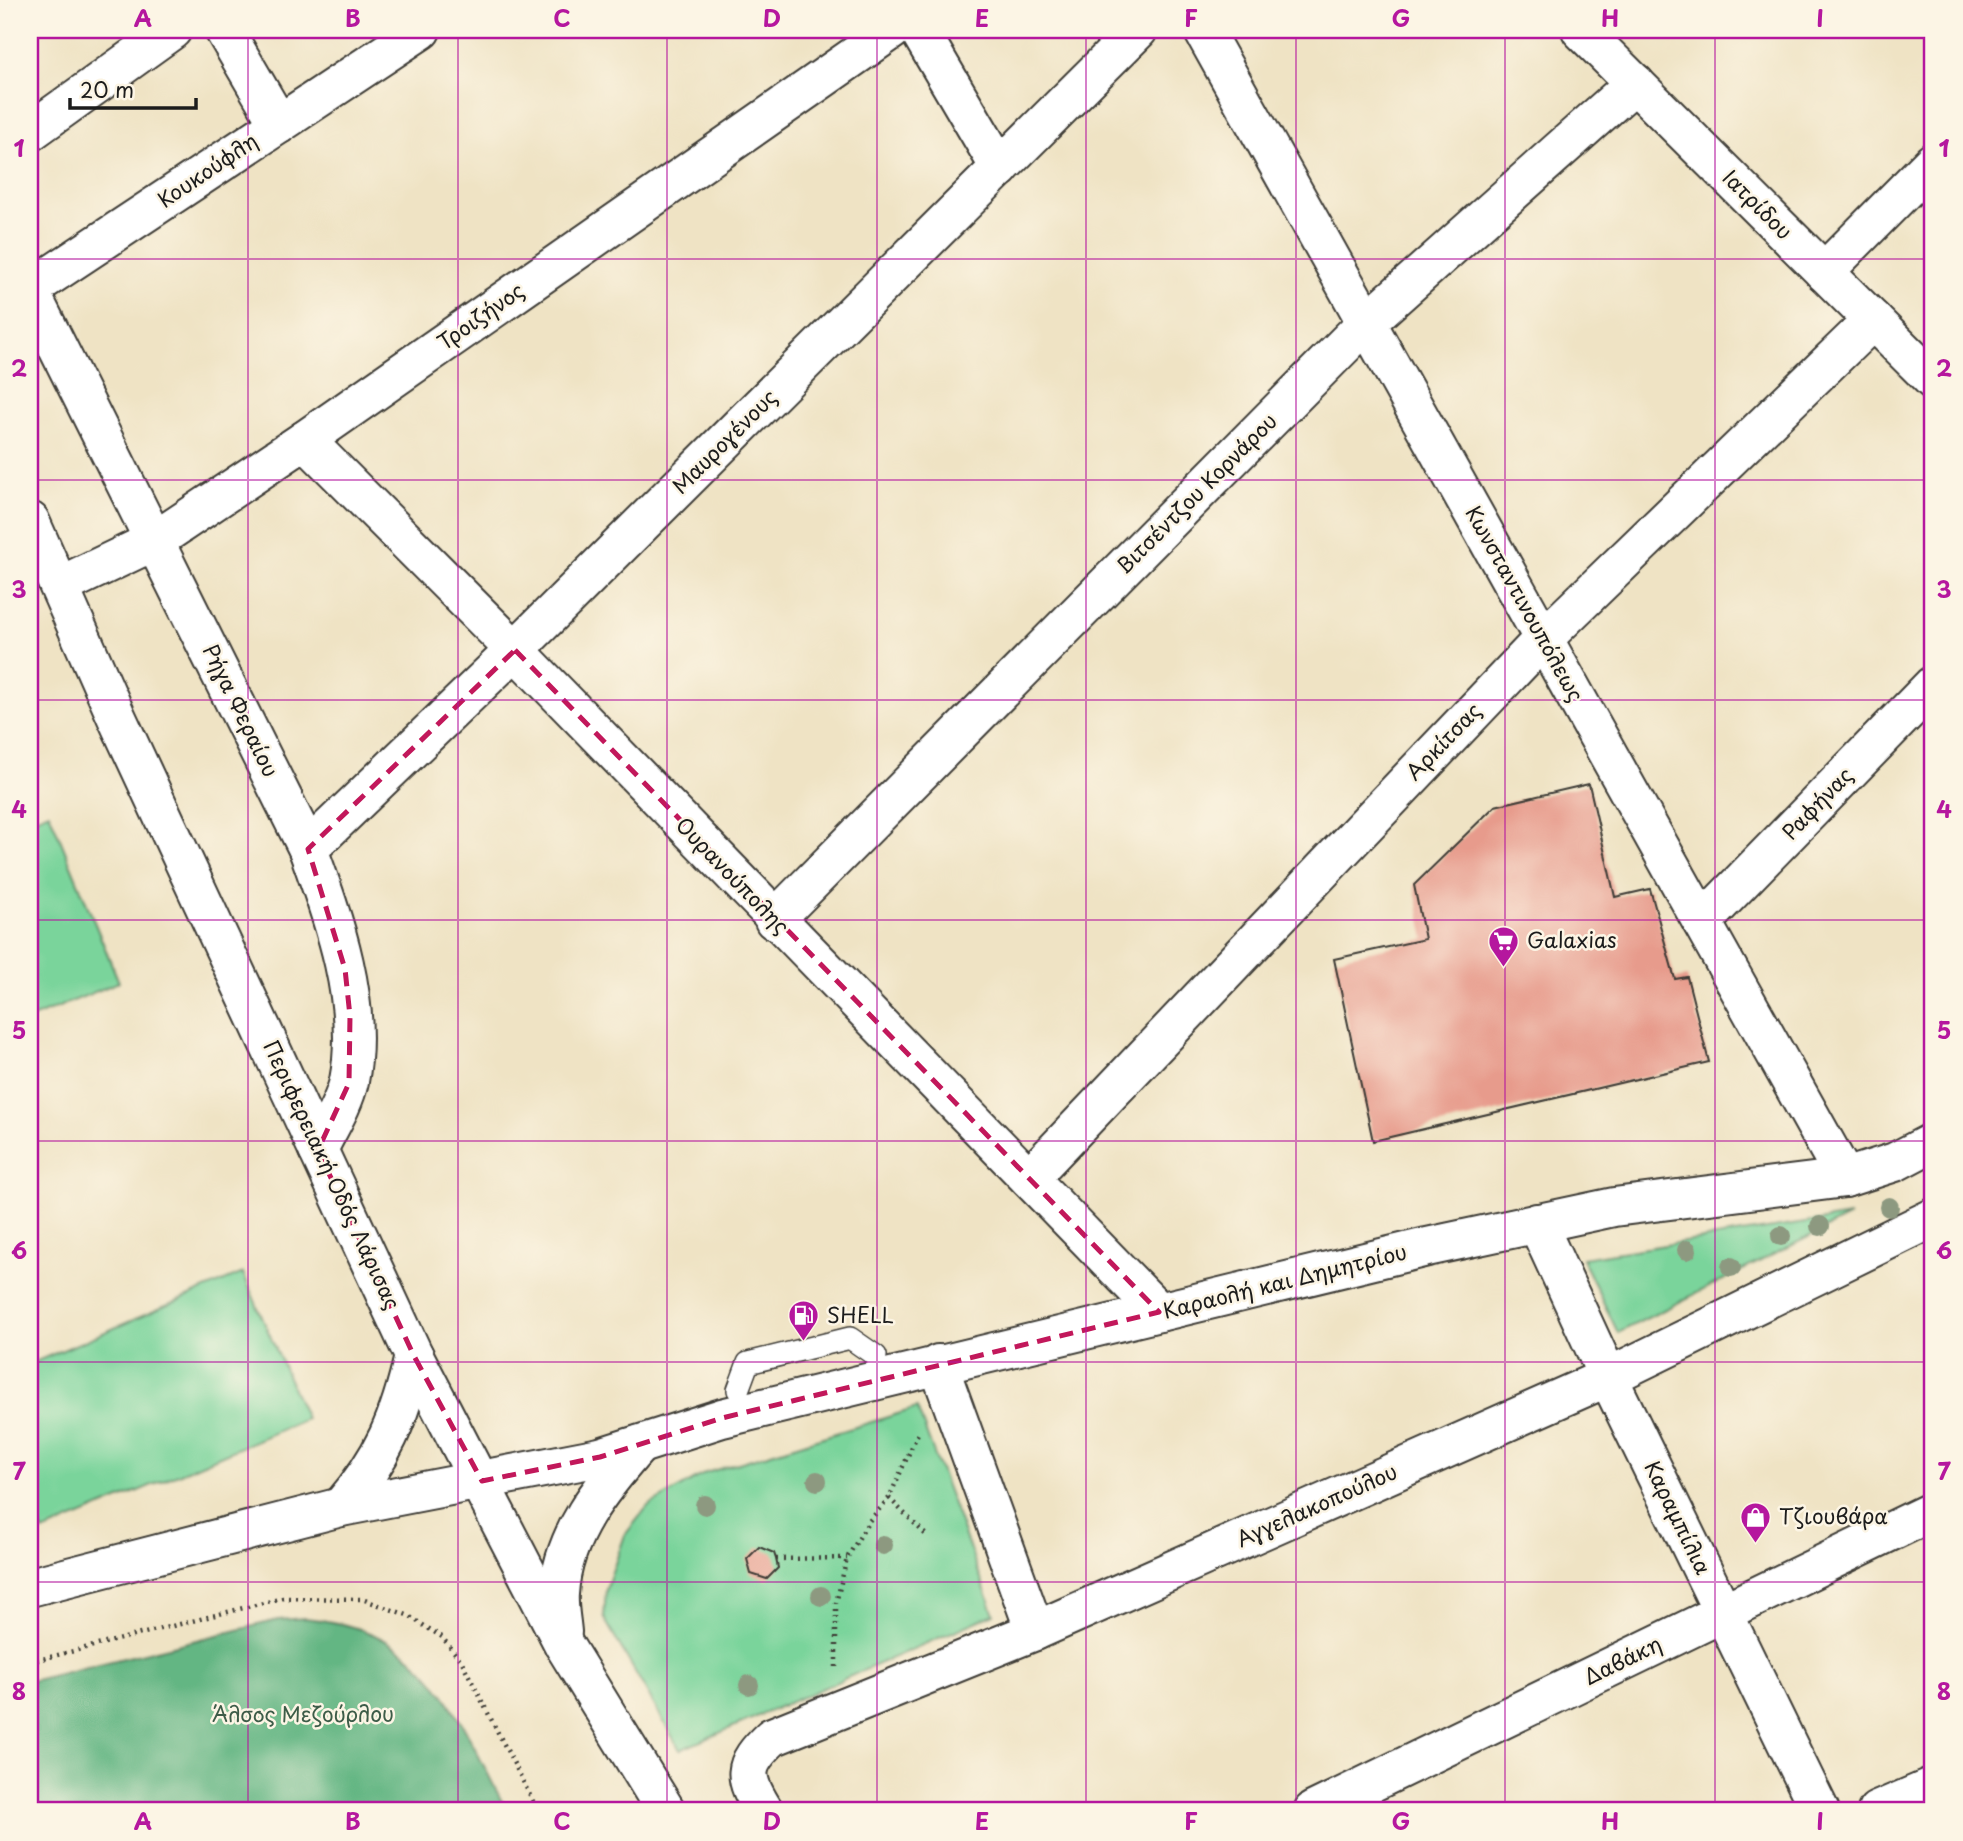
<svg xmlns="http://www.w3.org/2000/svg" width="1963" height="1841" font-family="'Playpen Sans',sans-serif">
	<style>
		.green { fill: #7ad49b; stroke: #4b785c; stroke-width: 2 }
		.forest { fill: #63b683; stroke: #406950; stroke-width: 2 }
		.building { fill: #e79b8c }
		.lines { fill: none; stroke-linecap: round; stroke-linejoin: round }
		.lane-casing { stroke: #3c3a35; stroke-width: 24 }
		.street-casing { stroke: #3c3a35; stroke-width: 42 }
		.secondary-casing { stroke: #3c3a35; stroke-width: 42 }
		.highway-casing { stroke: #3c3a35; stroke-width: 42 }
		.path { stroke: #3c3a35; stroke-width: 4.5; stroke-dasharray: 2 5; stroke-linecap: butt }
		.lane { stroke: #fff; stroke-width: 21 }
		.street { stroke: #fff; stroke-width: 38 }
		.secondary { stroke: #fff; stroke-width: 38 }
		.highway { stroke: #fff; stroke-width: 38 }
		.tree { fill: #8d9980 }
		.marked { fill: none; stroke: #c2185b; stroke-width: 5; stroke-dasharray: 14 9; stroke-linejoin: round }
		.grid { fill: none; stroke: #b5179e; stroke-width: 2; stroke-opacity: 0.55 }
		.labels { text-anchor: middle; stroke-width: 5; stroke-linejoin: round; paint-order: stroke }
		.street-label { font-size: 21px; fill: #1c1c1c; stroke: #fcf5e5 }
		.poi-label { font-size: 21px; fill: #1c1c1c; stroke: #fcf5e5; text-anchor: start }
		.park-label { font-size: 21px; fill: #3d5c48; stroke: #fcf5e5 }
		.neatline { fill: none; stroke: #b5179e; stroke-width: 2.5 }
		.grid-label { font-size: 23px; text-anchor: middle; font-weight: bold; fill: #b5179e }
	</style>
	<rect width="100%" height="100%" fill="#fcf5e5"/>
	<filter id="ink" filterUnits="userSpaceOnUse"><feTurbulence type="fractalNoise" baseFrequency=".0143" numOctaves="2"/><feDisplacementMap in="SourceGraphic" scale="14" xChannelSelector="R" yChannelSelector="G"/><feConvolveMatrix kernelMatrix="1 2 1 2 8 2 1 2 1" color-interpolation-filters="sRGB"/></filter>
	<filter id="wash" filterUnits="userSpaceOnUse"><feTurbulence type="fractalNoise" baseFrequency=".00686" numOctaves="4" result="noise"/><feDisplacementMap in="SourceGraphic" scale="28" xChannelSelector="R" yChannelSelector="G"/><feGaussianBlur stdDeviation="1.57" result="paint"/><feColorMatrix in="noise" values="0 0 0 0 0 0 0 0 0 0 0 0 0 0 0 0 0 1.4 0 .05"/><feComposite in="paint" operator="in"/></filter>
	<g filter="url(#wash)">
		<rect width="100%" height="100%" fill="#efe3c4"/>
		<g class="green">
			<polygon points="49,812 119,982 30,1019 30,820"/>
			<polygon points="1850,1216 1618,1333 1582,1258"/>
			<polygon points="243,1273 306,1419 43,1532 30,1501 30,1364"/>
			<polygon points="917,1408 994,1614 680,1750 604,1618 606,1589 625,1535 648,1506 706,1473"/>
		</g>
		<path class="forest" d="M305,1618C432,1629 455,1713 507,1811H30V1681L278,1620Z"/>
		<g id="blocks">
			<g class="building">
				<polygon points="1589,784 1615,897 1650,889 1675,979 1687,977 1709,1062 1373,1141 1334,959 1425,939 1414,885 1495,806"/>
				<polygon points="759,1547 774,1553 776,1559 778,1568 767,1579 751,1574 747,1559"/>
			</g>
		</g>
	</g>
	<g filter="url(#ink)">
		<use href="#blocks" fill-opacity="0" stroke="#3c3a35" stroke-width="2"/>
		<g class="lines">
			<defs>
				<polyline id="lane" points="738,1390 748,1363 850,1338 876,1356"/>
				<g id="street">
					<polyline points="224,30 279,124"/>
					<polyline points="919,30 1000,168"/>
					<polyline points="1203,30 1845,1178"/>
					<polyline points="1581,30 1933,380"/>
					<polyline points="30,132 172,30"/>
					<polyline points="1824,272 1933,162"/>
					<polyline points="30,289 421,30"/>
					<path d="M30,292L308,849C334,920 364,1004 349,1081C344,1104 328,1129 318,1150"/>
					<polyline points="305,440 515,650 1159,1312"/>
					<polyline points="60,586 156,540 305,440 892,30"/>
					<polyline points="308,849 515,650 1138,30"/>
					<polyline points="774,920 1368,321 1635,83"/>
					<polyline points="1702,922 1933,685"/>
					<polyline points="1029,1178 1543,639 1873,320"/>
					<polyline points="1537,1223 1608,1377 1820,1811"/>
					<polyline points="938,1364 1035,1631"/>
					<path d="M764,1811C743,1777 741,1766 772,1737L1035,1631L1608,1377L1933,1218"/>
					<polyline points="1313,1811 1933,1511"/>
					<polyline points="1877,1811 1933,1787"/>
				</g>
				<polyline id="secondary" points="30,1587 341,1507 600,1457 722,1418 1427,1247 1614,1207 1845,1178 1895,1162 1933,1142"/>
				<g id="highway">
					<polyline points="30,521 117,718 414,1356 564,1645 666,1811"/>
					<path d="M341,1507C383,1459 400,1418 414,1356"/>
					<path d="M562,1632C561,1620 558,1606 559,1594C562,1535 602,1487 639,1445"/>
				</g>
			</defs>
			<use href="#lane" class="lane-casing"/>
			<use href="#street" class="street-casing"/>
			<use href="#secondary" class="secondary-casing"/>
			<use href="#highway" class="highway-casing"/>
			<g class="path">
				<polyline points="889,1498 928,1537"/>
				<polyline points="776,1559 847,1558"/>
				<polyline points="30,1662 283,1598 362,1599 407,1615 442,1637 462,1662 538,1811"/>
				<polyline points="836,1667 836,1603 847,1558 869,1521 889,1498 919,1431"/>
			</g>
			<use href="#lane" class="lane"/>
			<use href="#street" class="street"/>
			<use href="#secondary" class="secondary"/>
			<use href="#highway" class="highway"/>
		</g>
		<g class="tree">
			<circle cx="1889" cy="1207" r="10"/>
			<circle cx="1820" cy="1226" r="10"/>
			<circle cx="1781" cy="1236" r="10"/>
			<circle cx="1687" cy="1250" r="10"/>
			<circle cx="1731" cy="1267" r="10"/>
			<circle cx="817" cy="1481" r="10"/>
			<circle cx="705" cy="1505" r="10"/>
			<circle cx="883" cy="1545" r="10"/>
			<circle cx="821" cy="1596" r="10"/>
			<circle cx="749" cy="1685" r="10"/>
		</g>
	</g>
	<path class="marked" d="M515,650L1159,1312L722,1418L600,1457L482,1481L414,1356L318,1150L349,1083L350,1016L345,969L308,849Z"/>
	<path class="grid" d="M248,30V1811M458,30V1811M667,30V1811M877,30V1811M1086,30V1811M1296,30V1811M1505,30V1811M1715,30V1811M30,259H1933M30,480H1933M30,700H1933M30,920H1933M30,1141H1933M30,1362H1933M30,1582H1933"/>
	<defs>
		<symbol id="supermarket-pin" viewBox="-11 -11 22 30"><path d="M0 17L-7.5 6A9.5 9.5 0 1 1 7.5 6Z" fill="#b5179e" stroke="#fcf5e5"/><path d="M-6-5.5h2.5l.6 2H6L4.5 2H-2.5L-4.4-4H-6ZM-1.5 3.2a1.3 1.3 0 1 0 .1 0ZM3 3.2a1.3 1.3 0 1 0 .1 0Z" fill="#fff"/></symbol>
		<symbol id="fuel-pin" viewBox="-11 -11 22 30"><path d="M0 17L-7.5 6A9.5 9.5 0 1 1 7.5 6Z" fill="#b5179e" stroke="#fcf5e5"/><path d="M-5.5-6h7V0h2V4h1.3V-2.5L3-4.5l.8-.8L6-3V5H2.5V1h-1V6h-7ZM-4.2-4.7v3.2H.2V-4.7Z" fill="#fff"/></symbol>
		<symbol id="shop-pin" viewBox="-11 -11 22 30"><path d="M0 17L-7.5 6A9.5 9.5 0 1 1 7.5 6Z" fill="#b5179e" stroke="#fcf5e5"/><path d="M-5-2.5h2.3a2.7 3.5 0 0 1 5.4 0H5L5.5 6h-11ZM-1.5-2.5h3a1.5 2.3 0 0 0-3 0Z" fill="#fff"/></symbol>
	</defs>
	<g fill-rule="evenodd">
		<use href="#supermarket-pin" x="1486" y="924" width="35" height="47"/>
		<use href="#fuel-pin" x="786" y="1298" width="35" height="47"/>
		<use href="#shop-pin" x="1738" y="1500" width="35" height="47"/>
	</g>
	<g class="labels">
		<g class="street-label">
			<text transform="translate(208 171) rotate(-34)" y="7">Κουκούφλη</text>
			<text transform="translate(1757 205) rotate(45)" y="7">Ιατρίδου</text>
			<text transform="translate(481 317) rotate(-35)" y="7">Τρoιζήνος</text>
			<text transform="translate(725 442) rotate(-45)" y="7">Μαυρογένους</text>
			<text transform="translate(1197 494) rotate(-45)" y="7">Βιτσέντζου Κορνάρου</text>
			<text transform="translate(1524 604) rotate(61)" y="7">Κωνσταντινουπόλεως</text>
			<text transform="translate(240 711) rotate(64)" y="7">Ρήγα Φεραίου</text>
			<text transform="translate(1444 742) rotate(-46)" y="7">Αρκίτσας</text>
			<text transform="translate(1818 804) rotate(-46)" y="7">Ραφήνας</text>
			<text transform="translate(732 876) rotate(46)" y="7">Ουρανούπολης</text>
			<text transform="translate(331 1175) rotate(65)" y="7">Περιφερειακή Οδός Λάρισας</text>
			<text transform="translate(1285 1282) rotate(-14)" y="7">Καραολή και Δημητρίου</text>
			<text transform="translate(1317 1506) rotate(-24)" y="7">Αγγελακοπούλου</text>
			<text transform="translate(1677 1518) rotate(64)" y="7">Καραμπίλια</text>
			<text transform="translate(1623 1661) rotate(-26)" y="7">Δαβάκη</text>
		</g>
		<g class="poi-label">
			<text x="1527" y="948">Galaxias</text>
			<text x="827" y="1323">SHELL</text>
			<text x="1779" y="1524">Τζιουβάρα</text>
		</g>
		<g class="park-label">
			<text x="303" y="1722">Άλσος Μεζούρλου</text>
		</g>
	</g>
	<rect width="1963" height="1841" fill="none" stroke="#fcf5e5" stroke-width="77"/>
	<path d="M70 98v10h126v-10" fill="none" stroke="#1c1c1c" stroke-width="3.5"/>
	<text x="80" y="98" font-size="21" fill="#1c1c1c" stroke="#fcf5e5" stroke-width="5" paint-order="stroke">20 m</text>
	<rect x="38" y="38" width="1886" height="1764" class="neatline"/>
	<g class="grid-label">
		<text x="143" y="27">A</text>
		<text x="353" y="27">B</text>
		<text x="562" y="27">C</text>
		<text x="772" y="27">D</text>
		<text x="982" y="27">E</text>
		<text x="1191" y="27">F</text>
		<text x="1401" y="27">G</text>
		<text x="1610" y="27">H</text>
		<text x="1820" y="27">I</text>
		<text x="19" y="157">1</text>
		<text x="1944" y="157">1</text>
		<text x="19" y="377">2</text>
		<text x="1944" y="377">2</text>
		<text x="19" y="598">3</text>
		<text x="1944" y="598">3</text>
		<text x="19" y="818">4</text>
		<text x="1944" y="818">4</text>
		<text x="19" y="1039">5</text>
		<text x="1944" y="1039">5</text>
		<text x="19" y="1259">6</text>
		<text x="1944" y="1259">6</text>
		<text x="19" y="1480">7</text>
		<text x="1944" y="1480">7</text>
		<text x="19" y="1700">8</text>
		<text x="1944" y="1700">8</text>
		<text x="143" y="1830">A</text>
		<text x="353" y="1830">B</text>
		<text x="562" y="1830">C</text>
		<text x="772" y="1830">D</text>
		<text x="982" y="1830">E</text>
		<text x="1191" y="1830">F</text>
		<text x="1401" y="1830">G</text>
		<text x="1610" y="1830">H</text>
		<text x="1820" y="1830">I</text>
	</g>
</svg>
